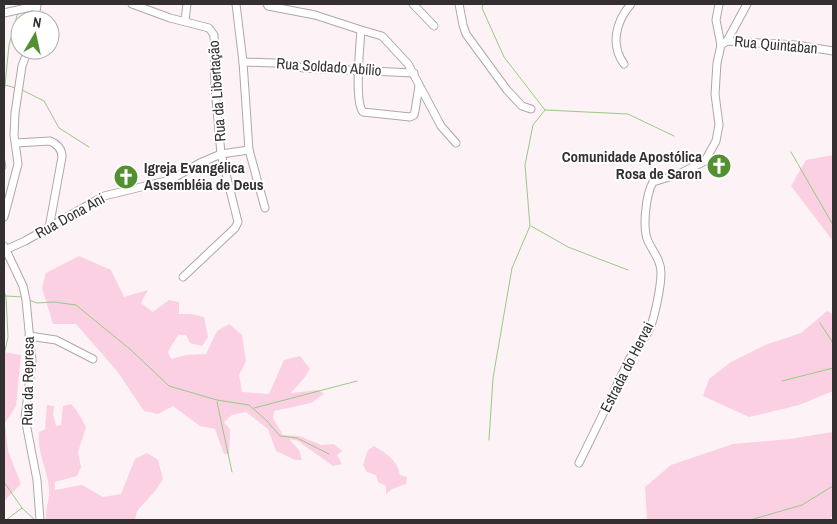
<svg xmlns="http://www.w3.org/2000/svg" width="837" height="524" font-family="'Archivo Narrow',sans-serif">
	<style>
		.green { fill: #fbd0e2 }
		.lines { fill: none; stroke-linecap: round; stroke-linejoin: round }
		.stream { stroke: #9ac985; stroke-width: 1 }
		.minor-casing { stroke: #b0a6aa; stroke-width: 9 }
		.minor { stroke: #fff; stroke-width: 7 }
		.labels { text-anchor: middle; stroke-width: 4; stroke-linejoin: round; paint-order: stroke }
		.street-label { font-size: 15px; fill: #343032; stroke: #fff }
		.poi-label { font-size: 15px; font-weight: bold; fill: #343032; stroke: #fff; text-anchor: end }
	</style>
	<rect width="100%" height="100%" fill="#fdf2f6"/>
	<g class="green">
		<polygon points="833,155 833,241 791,186 806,160"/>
		<polygon points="79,256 111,270 124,297 148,290 141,303 153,312 169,300 179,302 179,314 191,314 204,317 208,337 202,346 190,343 186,335 178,335 168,352 171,359 186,355 206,354 217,331 229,324 242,335 246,361 239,375 242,392 269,394 284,360 300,356 310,369 304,378 291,393 318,390 324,394 311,403 274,411 273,418 283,435 299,436 321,445 334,444 342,451 337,455 342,464 333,466 298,441 289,439 299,450 302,460 295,460 276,451 268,429 246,412 232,415 224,422 230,430 229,454 224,454 215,429 200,426 173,406 158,414 144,411 117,371 76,324 53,324 42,288 46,273"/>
		<polygon points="827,311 833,314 833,391 799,405 749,417 703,396 709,379 731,362 765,345 801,333"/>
		<polygon points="4,352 21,355 16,406 5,423 8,451 21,484 4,501"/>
		<path d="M71,404L77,411L86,427L78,452L81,467L77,476L55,482V490L82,485L103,497L121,494L135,459L147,453L158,460L163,479L155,491L137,511L135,520H46C45,509 50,499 49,488C47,469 37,452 39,432L45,429L47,405L54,406L53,414L56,426L61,425L63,406Z"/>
		<polygon points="833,432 833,513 830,520 647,520 645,487 671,465 733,444 790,439"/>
		<path d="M374,446C387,454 397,460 400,475L407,477L406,484L392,489L386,494V486L378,482L376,475L367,472L363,465L368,450Z"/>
	</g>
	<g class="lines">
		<g class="stream">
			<polyline points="340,4 341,5"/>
			<polyline points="483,4 482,8 504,57 545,110 533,125 525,165 530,226 512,268 493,378 489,440"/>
			<polyline points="5,85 16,88"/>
			<polyline points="22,90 44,101 59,128 89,147"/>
			<polyline points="4,95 9,45 18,12"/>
			<polyline points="545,110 628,114 674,136"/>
			<polyline points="791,152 833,225"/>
			<polyline points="4,156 6,167 4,171"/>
			<polyline points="531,226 568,247 628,270"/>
			<polyline points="4,292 6,296 8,337 4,355"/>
			<polyline points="6,296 23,297"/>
			<polyline points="29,300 37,303 54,302 76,305 131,350 169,386 217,400 249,405 267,421 280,436 297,438 329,454"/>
			<polyline points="820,323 833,343"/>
			<polyline points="782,381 833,368"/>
			<polyline points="217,402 232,472"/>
			<polyline points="254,408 357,381"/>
			<polyline points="4,482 22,508 35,520"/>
			<polyline points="6,520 22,508"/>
			<polyline points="750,520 802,505 833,486"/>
		</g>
		<defs>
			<g id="minor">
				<polyline points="132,4 170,18 209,28 214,35 215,87 221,154 238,222 235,228 183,277"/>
				<polyline points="236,4 243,62 249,150 265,208"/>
				<path d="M267,4L268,6L315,15L361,30C360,46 354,101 363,112L410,117L414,115L415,111L419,86"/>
				<polyline points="413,4 434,26"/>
				<polyline points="459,4 463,25 466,34 507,90 522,106 531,109"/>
				<polyline points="4,13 35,6"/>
				<polyline points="35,20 37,4"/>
				<polyline points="185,20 187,4"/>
				<polyline points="361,30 382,36 408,64 441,126 456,143"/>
				<polyline points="727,41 747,4"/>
				<polyline points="721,45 727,41 796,45 833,51"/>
				<polyline points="243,62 274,63 304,68 414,73"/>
				<path d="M624,64C610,45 616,21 631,4"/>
				<path d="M16,143L50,141C57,144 62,149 62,157L49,228"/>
				<polyline points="4,217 18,164 14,135 15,113 22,66 28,50"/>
				<polyline points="4,246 23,286 26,300 32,361 25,418 37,480 40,520"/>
				<polyline points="5,250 25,241 104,196 170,180 200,163 221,154 249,150"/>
				<polyline points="29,336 56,340 93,359"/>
				<path d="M579,463C596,429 612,395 629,360C635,349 645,340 650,328C655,316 661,286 661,273C661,260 653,252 648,241C642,228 646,194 653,182L679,174L705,161L716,141L719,125L715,94L717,63L721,45L716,20L719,4"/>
			</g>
		</defs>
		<use href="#minor" class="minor-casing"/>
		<use href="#minor" class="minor"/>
	</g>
	<defs>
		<symbol id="church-disc" viewBox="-11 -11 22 22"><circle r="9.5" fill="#529031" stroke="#fff"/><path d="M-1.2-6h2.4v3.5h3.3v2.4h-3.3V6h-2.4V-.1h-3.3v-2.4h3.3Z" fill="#fff"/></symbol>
	</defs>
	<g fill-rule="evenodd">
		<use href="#church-disc" x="705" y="152" width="28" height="28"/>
		<use href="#church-disc" x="112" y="163" width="28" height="28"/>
	</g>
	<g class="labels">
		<g class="street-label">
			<text transform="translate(776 45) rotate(5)" y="5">Rua Quintaban</text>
			<text transform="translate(329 67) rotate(4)" y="5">Rua Soldado Abílio</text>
			<text transform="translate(217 91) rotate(-94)" y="5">Rua da Libertação</text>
			<text transform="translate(70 216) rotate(-29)" y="5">Rua Dona Ani</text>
			<text transform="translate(627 367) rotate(-63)" y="5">Estrada do Hervai</text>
			<text transform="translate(28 381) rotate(-89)" y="5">Rua da Represa</text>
		</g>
		<g class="poi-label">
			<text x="702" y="162">Comunidade Apostólica<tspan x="702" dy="17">Rosa de Saron</tspan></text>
			<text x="144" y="173" text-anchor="start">Igreja Evangélica<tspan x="144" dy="17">Assembléia de Deus</tspan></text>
		</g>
	</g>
	<rect width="837" height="524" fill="none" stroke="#343032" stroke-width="10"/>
	<g transform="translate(35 35) rotate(9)"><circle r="24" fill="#ffffff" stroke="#aeacad"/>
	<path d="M0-4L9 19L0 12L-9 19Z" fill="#529031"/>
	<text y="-8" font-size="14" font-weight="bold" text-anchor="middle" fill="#343032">N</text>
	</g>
</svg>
